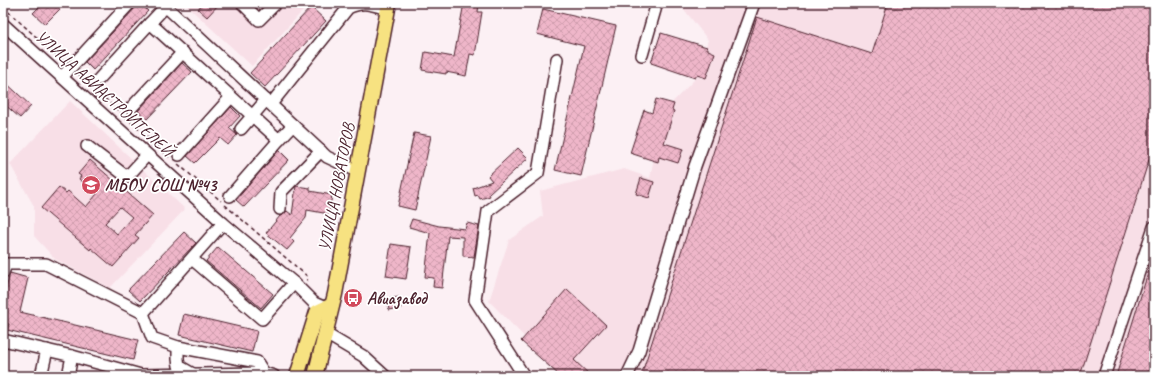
<svg xmlns="http://www.w3.org/2000/svg" width="1157" height="379" font-family="Caveat,sans-serif">
	<style>
		.built { fill: #f8dfe7 }
		.building { fill: url(#building-cross-hatch); stroke: #4a1f2b; fill-rule: evenodd }
		.lines { fill: none; stroke-linecap: round; stroke-linejoin: round }
		.minor-casing { stroke: #4a1f2b; stroke-width: 14 }
		.major-casing { stroke: #4a1f2b; stroke-width: 17 }
		.path { stroke: #4a1f2b; stroke-width: 1.5; stroke-dasharray: 4 3; stroke-linecap: butt }
		.minor { stroke: #fff; stroke-width: 11 }
		.major { stroke: #f7e281; stroke-width: 14 }
		.labels { text-anchor: middle; stroke-width: 3.5; stroke-linejoin: round; paint-order: stroke }
		.street-label { font-size: 17px; fill: #4a1f2b; stroke: #fff }
		.poi-label { font-size: 17px; font-weight: bold; fill: #4a1f2b; stroke: #fff; text-anchor: start }
	</style>
	<defs>
		<pattern id="building-cross-hatch" width="8" height="8" patternUnits="userSpaceOnUse"><rect width="8" height="8" fill="#efb6c9"/><path d="M0 0l8 8M0 8l8-8" fill="none" stroke="#ce9cad"/></pattern>
	</defs>
	<rect width="100%" height="100%" fill="#fcf0f4"/>
	<filter id="ink" filterUnits="userSpaceOnUse"><feTurbulence type="fractalNoise" baseFrequency=".025" numOctaves="2"/><feDisplacementMap in="SourceGraphic" scale="8" xChannelSelector="R" yChannelSelector="G"/><feConvolveMatrix kernelMatrix="1 2 1 2 8 2 1 2 1" color-interpolation-filters="sRGB"/></filter>
	<g filter="url(#ink)">
		<g class="built">
			<polygon points="184,3 310,3 252,66"/>
			<polygon points="679,3 1154,3 1154,376 563,376 489,301 509,240 543,216 540,191 624,169 650,178 663,112 694,80 708,40"/>
			<polygon points="70,101 185,209 110,288 55,259 34,236 34,206 10,164"/>
		</g>
		<g class="building">
			<polygon points="43,3 66,3 45,24 33,13"/>
			<polygon points="137,3 140,3 148,11 93,70 85,62 135,8"/>
			<polygon points="203,3 220,3 207,17 198,9"/>
			<polygon points="464,3 479,3 478,12 482,12 475,55 470,54 466,76 446,72 446,74 422,70 425,52 454,57"/>
			<polygon points="888,3 1154,3 1154,144 1080,376 641,376 757,17 872,54"/>
			<polygon points="311,7 326,21 265,87 250,73"/>
			<polygon points="543,9 616,26 581,176 555,170 584,46 537,34"/>
			<polygon points="661,33 707,47 706,48 708,48 708,50 715,53 706,78 697,75 695,78 651,63"/>
			<polygon points="182,63 192,72 147,119 138,111"/>
			<polygon points="3,80 31,106 20,118 3,103"/>
			<polygon points="656,99 674,104 672,110 674,111 664,143 683,149 678,163 659,157 658,162 630,153 644,110 652,113"/>
			<polygon points="231,107 240,116 229,128 237,135 228,145 220,138 195,163 187,156"/>
			<polygon points="414,133 431,136 415,210 398,206"/>
			<polygon points="518,148 528,158 489,194 490,196 480,199 478,195 475,196 473,188 492,181 488,176"/>
			<polygon points="279,150 289,160 244,207 236,200"/>
			<path d="M90,160L153,215L135,235L139,238L113,267L91,248L90,250L41,208L59,187L66,193L68,191L86,207L97,194L79,179L81,176L78,174ZM120,207L132,217L117,234L105,223Z"/>
			<polygon points="641,178 654,182 649,198 636,194"/>
			<polygon points="296,186 310,188 310,191 332,195 329,214 307,210 306,218 290,238 294,242 287,250 266,233 280,216 283,215 287,211 292,215"/>
			<polygon points="412,219 439,226 465,229 467,223 479,226 474,257 463,256 463,237 448,236 442,288 433,287 434,278 425,277 430,233 409,227"/>
			<polygon points="184,232 196,243 140,301 128,290"/>
			<polygon points="391,244 411,247 406,279 386,276"/>
			<polygon points="218,247 273,294 261,308 206,261"/>
			<polygon points="1152,260 1154,261 1154,376 1116,376"/>
			<polygon points="10,273 28,278 20,312 138,340 133,360 7,330 9,324 3,323 3,301"/>
			<polygon points="567,289 606,325 574,360 591,376 560,376 521,341"/>
			<polygon points="399,297 401,308 389,310 387,299"/>
			<polygon points="184,314 257,331 252,352 179,335"/>
		</g>
		<g class="lines">
			<defs>
				<g id="minor">
					<polyline points="162,3 327,157 357,171"/>
					<polyline points="242,3 259,20 276,3"/>
					<polyline points="166,6 150,23 279,140 293,125"/>
					<polyline points="3,24 223,223 294,283 314,303 330,310"/>
					<polyline points="642,55 657,3"/>
					<polyline points="62,77 130,3"/>
					<polyline points="99,79 150,23"/>
					<path d="M271,104L348,8C365,0 371,5 388,9"/>
					<polyline points="131,108 183,52"/>
					<polyline points="241,129 266,100"/>
					<polyline points="87,146 127,177 147,155"/>
					<polyline points="179,155 231,97"/>
					<polyline points="230,196 279,140"/>
					<polyline points="280,209 281,192 321,151"/>
					<polyline points="192,259 262,319 294,283"/>
					<polyline points="3,273 6,264 46,264 143,313 223,223"/>
					<polyline points="143,313 152,338 178,347 257,362 264,373"/>
					<polyline points="326,334 363,356 385,376"/>
					<polyline points="3,340 72,356 141,375 264,373 274,376"/>
					<polyline points="178,347 178,359 179,366 193,374"/>
					<polyline points="41,376 47,350"/>
					<polyline points="68,376 72,356"/>
					<polyline points="524,376 475,300 488,211 538,173 557,59"/>
					<polyline points="627,376 639,351 695,166 754,3"/>
					<polyline points="1104,376 1154,227"/>
				</g>
				<g id="major">
					<polyline points="297,376 317,312 332,305"/>
					<polyline points="315,376 335,294 389,3"/>
				</g>
			</defs>
			<use href="#minor" class="minor-casing"/>
			<use href="#major" class="major-casing"/>
			<g class="path">
				<polyline points="3,7 64,62"/>
				<polyline points="79,75 169,157"/>
				<polyline points="178,164 221,201"/>
				<polyline points="225,205 308,277 307,281"/>
			</g>
			<use href="#minor" class="minor"/>
			<use href="#major" class="major"/>
		</g>
	</g>
	<defs>
		<symbol id="school-disc" viewBox="-11 -11 22 22"><circle r="9.5" fill="#d1495b" stroke="#fff"/><path d="M0-5L7-2L0 1L-7-2ZM-4 1L0 2.5L4 1V4Q0 6-4 4Z" fill="#fff"/></symbol>
		<symbol id="bus-disc" viewBox="-11 -11 22 22"><circle r="9.5" fill="#d1495b" stroke="#fff"/><path d="M-5-6H5V4H4V6H2V4H-2V6H-4V4H-5ZM-3.5-4V0h7V-4ZM-3.5 1.2v1.5H-2V1.2ZM2 1.2v1.5H3.5V1.2Z" fill="#fff"/></symbol>
	</defs>
	<g fill-rule="evenodd">
		<use href="#school-disc" x="80" y="174" width="22" height="22"/>
		<use href="#bus-disc" x="342" y="287" width="22" height="22"/>
	</g>
	<g class="labels">
		<g class="street-label">
			<text transform="translate(105 93) rotate(42)" y="6">УЛИЦА АВИАСТРОИТЕЛЕЙ</text>
			<text transform="translate(336 187) rotate(-79)" y="6">УЛИЦА НОВАТОРОВ</text>
		</g>
		<g class="poi-label">
			<text x="105" y="191">МБОУ СОШ №43</text>
			<text x="367" y="304">Авиазавод</text>
		</g>
	</g>
	<rect width="1157" height="379" fill="none" stroke="#fff" stroke-width="16"/>
	<rect x="8" y="8" width="1141" height="363" fill="none" stroke="#4a1f2b" stroke-width="1.5" filter="url(#ink)"/>
</svg>
